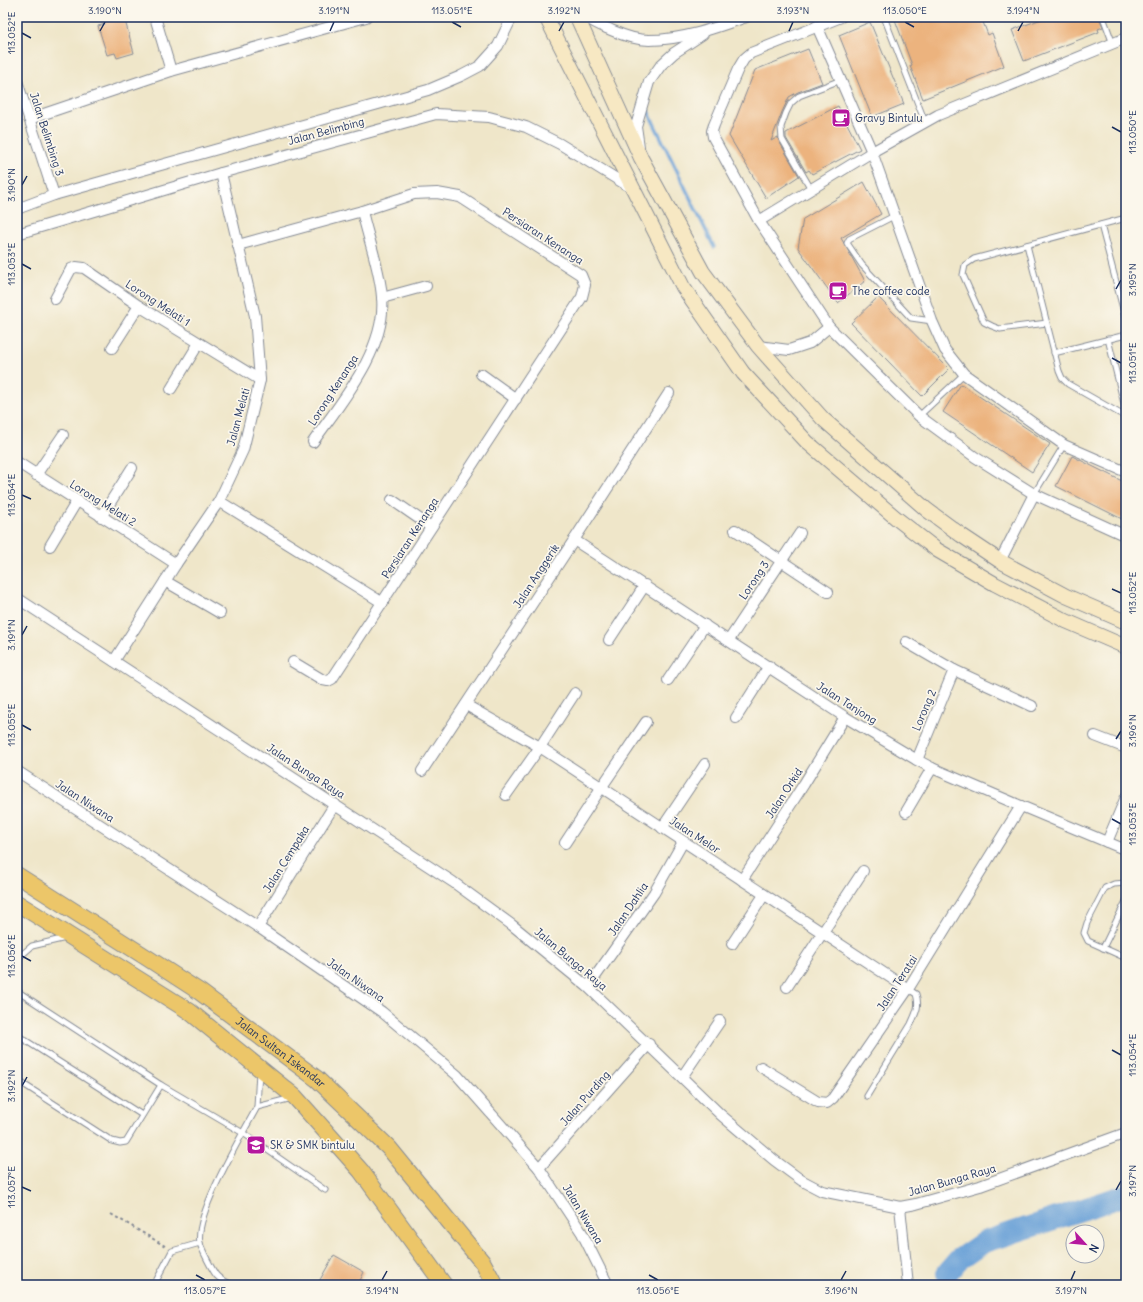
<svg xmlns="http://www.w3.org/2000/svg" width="1143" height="1302" font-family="Delius,sans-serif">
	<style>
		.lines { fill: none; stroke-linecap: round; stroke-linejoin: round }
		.stream { stroke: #69a0d7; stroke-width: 3.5 }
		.river { stroke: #69a0d7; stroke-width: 22 }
		.building { fill: #ecb37e }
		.lane-casing { stroke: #858a94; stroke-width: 7 }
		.street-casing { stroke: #858a94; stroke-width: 12 }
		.secondary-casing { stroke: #858a94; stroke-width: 16 }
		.primary-casing { stroke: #858a94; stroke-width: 18 }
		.path { stroke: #858a94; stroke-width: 2; stroke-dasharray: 3 3; stroke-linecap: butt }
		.lane { stroke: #fff; stroke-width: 5 }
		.street { stroke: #fff; stroke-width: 10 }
		.secondary { stroke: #f7e8c3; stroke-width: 14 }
		.primary { stroke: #ecc669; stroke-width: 16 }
		.ticks { fill: none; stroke: #1b2f5e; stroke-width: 1.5 }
		.labels { text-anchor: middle; stroke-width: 3.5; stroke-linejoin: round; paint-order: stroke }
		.poi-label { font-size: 11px; fill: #1b2f5e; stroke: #fbf7ec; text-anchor: start }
		.street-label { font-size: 11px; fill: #1b2f5e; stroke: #fbf7ec }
		.neatline { fill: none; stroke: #1b2f5e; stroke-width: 1.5 }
		.ticks-label { font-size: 10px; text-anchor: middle; fill: #1b2f5e }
	</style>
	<rect width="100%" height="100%" fill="#fbf7ec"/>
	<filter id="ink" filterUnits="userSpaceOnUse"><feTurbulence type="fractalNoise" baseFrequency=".025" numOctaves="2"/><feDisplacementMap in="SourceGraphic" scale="8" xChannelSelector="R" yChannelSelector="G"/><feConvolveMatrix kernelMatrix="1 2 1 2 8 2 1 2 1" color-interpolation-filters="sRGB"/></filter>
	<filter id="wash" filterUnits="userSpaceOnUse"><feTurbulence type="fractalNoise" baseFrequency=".012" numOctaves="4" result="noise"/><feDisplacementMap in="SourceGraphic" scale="16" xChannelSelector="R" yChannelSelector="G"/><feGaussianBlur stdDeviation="0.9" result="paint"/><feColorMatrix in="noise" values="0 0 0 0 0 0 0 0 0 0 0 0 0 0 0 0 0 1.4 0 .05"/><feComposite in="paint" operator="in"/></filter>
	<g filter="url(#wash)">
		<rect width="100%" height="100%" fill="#efe6c9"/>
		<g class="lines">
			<polyline class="stream" points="645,105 714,247"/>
			<polyline class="river" points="947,1273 958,1260 984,1242 1126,1195"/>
		</g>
		<g id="blocks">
			<g class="building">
				<polygon points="103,17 124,17 134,53 117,58 115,53 107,55 98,26 105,24"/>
				<polygon points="894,17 981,17 988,35 992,33 1004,66 923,99 910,66 912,65"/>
				<polygon points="1047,17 1099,17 1103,27 1098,29 1099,32 1024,61 1012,30"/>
				<polygon points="870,22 904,104 872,117 839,35"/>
				<polygon points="808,49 822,83 798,92 789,97 782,112 771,141 778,137 779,141 799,176 766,198 729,136 755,70"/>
				<polygon points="838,106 860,149 812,174 809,170 806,172 786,138 786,133"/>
				<polygon points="864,182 881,214 841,238 865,281 838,303 798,248 803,219"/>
				<polygon points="878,297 949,369 922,396 851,323"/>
				<polygon points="961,384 1050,444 1032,472 943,412"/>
				<polygon points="1072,456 1126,483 1126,521 1056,486"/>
				<polygon points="334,1255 364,1272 358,1285 317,1285"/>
			</g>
		</g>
	</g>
	<g filter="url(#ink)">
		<use href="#blocks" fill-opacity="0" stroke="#858a94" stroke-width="1"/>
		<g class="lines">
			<defs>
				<g id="lane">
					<polyline points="884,17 925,122"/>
					<polyline points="1103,17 1113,44"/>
					<polyline points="811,189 782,139 781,127 786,113 791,103 799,96 841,80"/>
					<polyline points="894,216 849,239 847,243 849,246 862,265 911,318 932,321"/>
					<polyline points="1101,225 1126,320"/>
					<polyline points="1027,245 1059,371 1062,378 1068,384 1126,417"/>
					<polyline points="1047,323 1000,329 992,326 984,322 963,275 965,265 974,259 1126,218"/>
					<polyline points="1108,339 1126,412"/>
					<polyline points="1054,353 1126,335"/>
					<polyline points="919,416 964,374"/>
					<polyline points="1034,494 1064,445"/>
					<polyline points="1126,883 1114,884 1105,888 1087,923 1084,933 1088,941 1126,958"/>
					<polyline points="1103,948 1126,901"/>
					<polyline points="17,959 32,946 66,938"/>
					<polyline points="17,991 161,1085 243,1133 325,1190"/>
					<polyline points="17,1035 142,1115"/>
					<polyline points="259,1071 257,1107 292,1098"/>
					<polyline points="17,1080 112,1141 120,1143 126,1142 161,1085"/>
					<path d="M867,1096L911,1024C916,1013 920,1006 916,994L908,989"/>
					<polyline points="154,1285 172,1251 200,1243"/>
					<path d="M232,1285C227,1283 221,1280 217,1276C213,1272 201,1248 200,1243C194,1215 242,1135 257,1107"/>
				</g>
				<g id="street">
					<polyline points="155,17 171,71"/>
					<path d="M586,17C594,23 602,26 611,30C622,35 637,40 649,40C683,40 715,28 746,17"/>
					<polyline points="841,17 751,53 744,59 738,69 714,125 712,131 713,137 759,221 829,327 919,416 975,457 1034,494 1126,536"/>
					<polyline points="817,26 872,152 932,321 945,350 964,374 1064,445 1126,472"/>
					<polyline points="17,81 54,195"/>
					<polyline points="29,119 171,71 366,17"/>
					<polyline points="639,147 636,126 649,82 661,65 674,53 703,34"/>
					<polyline points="17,209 54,195 428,90 461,76 480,66 498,46 512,17"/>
					<polyline points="759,221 872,152 938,115 1126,38"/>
					<polyline points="17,234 221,173 436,114 489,117 526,127 560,144 633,189"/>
					<polyline points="238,245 362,211 414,194 437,193 460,197 581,275 585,285 582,297 332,679 328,681 323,680 293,662"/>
					<polyline points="382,298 426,286"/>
					<polyline points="55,299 71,269 76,267 84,268 139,306 260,380"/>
					<polyline points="758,346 789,350 810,343 829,327"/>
					<polyline points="112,348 139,306"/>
					<polyline points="481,374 516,399"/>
					<polyline points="171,389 199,343"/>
					<path d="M313,442C341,402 387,349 382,297C380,269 368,238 362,211"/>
					<polyline points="17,462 176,564"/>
					<polyline points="36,475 63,435"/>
					<polyline points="392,500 431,527"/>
					<polyline points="219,501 383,603"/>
					<polyline points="101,517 132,468"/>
					<polyline points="735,530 828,592"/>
					<polyline points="574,540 845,717 917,760 932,768 1021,806 1126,850"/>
					<polyline points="50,546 77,501"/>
					<polyline points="1000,561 1034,494"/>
					<polyline points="165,581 220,613"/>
					<polyline points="17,598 453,882 512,925 588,987 721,1115 774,1160 801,1180 822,1191 900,1207 916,1204 980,1186 1126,1133"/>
					<polyline points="609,640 645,585"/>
					<polyline points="729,640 800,533"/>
					<polyline points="906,642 954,670 1032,706"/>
					<polyline points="114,661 176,564 219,501 243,450 260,380 255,316 221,173"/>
					<polyline points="668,680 705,625"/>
					<polyline points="466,705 540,747 908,989"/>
					<polyline points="736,718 769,666"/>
					<polyline points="1095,736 1126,748"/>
					<polyline points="917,760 954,670"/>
					<polyline points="17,771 258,927 382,1012 457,1075 539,1168 582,1233 608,1285"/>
					<polyline points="422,771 574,540 669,393"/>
					<polyline points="506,795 540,747 575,693"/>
					<polyline points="906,812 932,768"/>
					<polyline points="662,828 705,764"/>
					<polyline points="1107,842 1126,797"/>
					<polyline points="565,843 601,788 646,722"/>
					<polyline points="742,880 804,784 845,717"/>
					<polyline points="258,927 335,804"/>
					<polyline points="732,944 764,895"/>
					<polyline points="588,987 654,893 683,842"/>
					<polyline points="787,987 863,871"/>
					<polyline points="761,1067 818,1102 827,1103 833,1098 908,989 1021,806"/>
					<polyline points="682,1077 720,1021"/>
					<polyline points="539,1168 649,1044"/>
					<polyline points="900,1207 908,1285"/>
				</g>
				<g id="secondary">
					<polyline points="546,17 683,287 743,373 807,442 896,518 937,550 995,584 1066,621 1126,647"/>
					<polyline points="577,17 641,158 703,272 758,346 823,419 927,510 961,535 1000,561 1066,596 1126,622"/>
				</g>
				<g id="primary">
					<path id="s1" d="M17,875L149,959L200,992L317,1079L389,1148L483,1263L495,1285"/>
					<polyline points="17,903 189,1011 295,1097 361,1171 444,1285"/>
				</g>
			</defs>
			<use href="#lane" class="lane-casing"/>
			<use href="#street" class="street-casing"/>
			<use href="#secondary" class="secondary-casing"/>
			<use href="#primary" class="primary-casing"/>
			<polyline class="path" points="111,1214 165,1246"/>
			<use href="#lane" class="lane"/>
			<use href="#street" class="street"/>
			<use href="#secondary" class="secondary"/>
			<use href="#primary" class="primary"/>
		</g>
	</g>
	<path class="ticks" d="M452,22L461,27M905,22L914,27M100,31L105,22M330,31L334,22M559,31L564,22M789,31L793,22M1018,31L1023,22M22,33L31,38M1112,127L1121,132M22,185L27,176M22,264L31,269M1116,289L1121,280M1112,358L1121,363M22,495L31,499M1112,589L1121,593M22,635L27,626M22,725L31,730M1116,739L1121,731M1112,819L1121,824M22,956L31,961M1112,1050L1121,1055M22,1086L27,1077M22,1187L31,1191M1116,1190L1121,1181M196,1275L205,1280M649,1275L658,1280M382,1280L387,1271M841,1280L846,1271M1071,1280L1075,1271"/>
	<defs>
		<symbol id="cafe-square" viewBox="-11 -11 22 22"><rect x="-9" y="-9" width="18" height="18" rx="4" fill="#b5179e" stroke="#fbf7ec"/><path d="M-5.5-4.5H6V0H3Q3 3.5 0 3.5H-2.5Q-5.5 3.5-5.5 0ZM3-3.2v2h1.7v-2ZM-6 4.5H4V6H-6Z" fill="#fff"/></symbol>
		<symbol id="school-square" viewBox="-11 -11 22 22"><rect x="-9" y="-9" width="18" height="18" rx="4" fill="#b5179e" stroke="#fbf7ec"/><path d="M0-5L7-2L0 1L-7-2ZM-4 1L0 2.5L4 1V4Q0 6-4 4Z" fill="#fff"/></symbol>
	</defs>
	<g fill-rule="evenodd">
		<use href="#cafe-square" x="830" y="107" width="22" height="22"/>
		<use href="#cafe-square" x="827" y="280" width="22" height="22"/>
		<use href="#school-square" x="245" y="1134" width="22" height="22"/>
	</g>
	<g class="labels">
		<g class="poi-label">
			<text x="855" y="122">Gravy Bintulu</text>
			<text x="852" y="295">The coffee code</text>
			<text x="270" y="1149">SK &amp; SMK bintulu</text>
		</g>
		<g class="street-label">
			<text transform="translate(326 131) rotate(-15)" y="4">Jalan Belimbing</text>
			<text transform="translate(47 134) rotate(72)" y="4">Jalan Belimbing 3</text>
			<text transform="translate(543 236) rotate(33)" y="4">Persiaran Kenanga</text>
			<text transform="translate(158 303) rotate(33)" y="4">Lorong Melati 1</text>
			<text transform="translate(333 390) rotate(-57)" y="4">Lorong Kenanga</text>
			<text transform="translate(238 417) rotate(-75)" y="4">Jalan Melati</text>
			<text transform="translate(103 503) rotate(32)" y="4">Lorong Melati 2</text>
			<text transform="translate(410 538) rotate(-57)" y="4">Persiaran Kenanga</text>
			<text transform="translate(536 576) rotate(-57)" y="4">Jalan Anggerik</text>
			<text transform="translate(754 580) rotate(-56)" y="4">Lorong 3</text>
			<text transform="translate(847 703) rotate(32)" y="4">Jalan Tanjong</text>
			<text transform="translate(924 710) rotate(-67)" y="4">Lorong 2</text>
			<text transform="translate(306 771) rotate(33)" y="4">Jalan Bunga Raya</text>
			<text transform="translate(784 793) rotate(-57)" y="4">Jalan Orkid</text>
			<text transform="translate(85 801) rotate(33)" y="4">Jalan Niwana</text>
			<text transform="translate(695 835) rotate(33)" y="4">Jalan Melor</text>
			<text transform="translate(286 859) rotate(-58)" y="4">Jalan Cempaka</text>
			<text transform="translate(628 909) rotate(-56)" y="4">Jalan Dahlia</text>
			<text transform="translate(571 959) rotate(40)" y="4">Jalan Bunga Raya</text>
			<text transform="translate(356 980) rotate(35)" y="4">Jalan Niwana</text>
			<text transform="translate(897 983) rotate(-57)" y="4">Jalan Teratai</text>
			<text dy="4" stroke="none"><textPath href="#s1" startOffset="318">Jalan Sultan Iskandar</textPath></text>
			<text transform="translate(585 1098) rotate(-49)" y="4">Jalan Purding</text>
			<text transform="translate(952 1180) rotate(-16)" y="4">Jalan Bunga Raya</text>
			<text transform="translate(583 1214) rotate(59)" y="4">Jalan Niwana</text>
		</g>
	</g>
	<rect width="1143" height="1302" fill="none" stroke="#fbf7ec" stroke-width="44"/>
	<g transform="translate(1085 1244) rotate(117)"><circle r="19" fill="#fbf7ec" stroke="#a1a7b3"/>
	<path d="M0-3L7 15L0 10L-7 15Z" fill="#b5179e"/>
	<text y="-6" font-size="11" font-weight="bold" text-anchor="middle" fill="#1b2f5e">N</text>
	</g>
	<rect x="22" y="22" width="1099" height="1258" class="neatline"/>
	<g class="ticks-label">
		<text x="105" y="14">3.190°N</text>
		<text x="334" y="14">3.191°N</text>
		<text x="452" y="14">113.051°E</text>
		<text x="564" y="14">3.192°N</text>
		<text x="793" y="14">3.193°N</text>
		<text x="905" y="14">113.050°E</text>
		<text x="1023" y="14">3.194°N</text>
		<text transform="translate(11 33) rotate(-90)" y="4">113.052°E</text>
		<text transform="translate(1132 132) rotate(-90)" y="4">113.050°E</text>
		<text transform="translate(11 185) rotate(-90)" y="4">3.190°N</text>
		<text transform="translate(11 264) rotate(-90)" y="4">113.053°E</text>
		<text transform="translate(1132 280) rotate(-90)" y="4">3.195°N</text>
		<text transform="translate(1132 363) rotate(-90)" y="4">113.051°E</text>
		<text transform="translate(11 495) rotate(-90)" y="4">113.054°E</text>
		<text transform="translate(1132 593) rotate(-90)" y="4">113.052°E</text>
		<text transform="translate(11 635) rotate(-90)" y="4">3.191°N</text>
		<text transform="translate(11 725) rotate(-90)" y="4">113.055°E</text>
		<text transform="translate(1132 731) rotate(-90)" y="4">3.196°N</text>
		<text transform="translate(1132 824) rotate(-90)" y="4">113.053°E</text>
		<text transform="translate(11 956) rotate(-90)" y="4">113.056°E</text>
		<text transform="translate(1132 1055) rotate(-90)" y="4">113.054°E</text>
		<text transform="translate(11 1086) rotate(-90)" y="4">3.192°N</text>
		<text transform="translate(1132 1181) rotate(-90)" y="4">3.197°N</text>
		<text transform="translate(11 1187) rotate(-90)" y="4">113.057°E</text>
		<text x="205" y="1294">113.057°E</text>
		<text x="382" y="1294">3.194°N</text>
		<text x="658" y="1294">113.056°E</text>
		<text x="841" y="1294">3.196°N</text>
		<text x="1071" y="1294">3.197°N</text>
	</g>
</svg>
